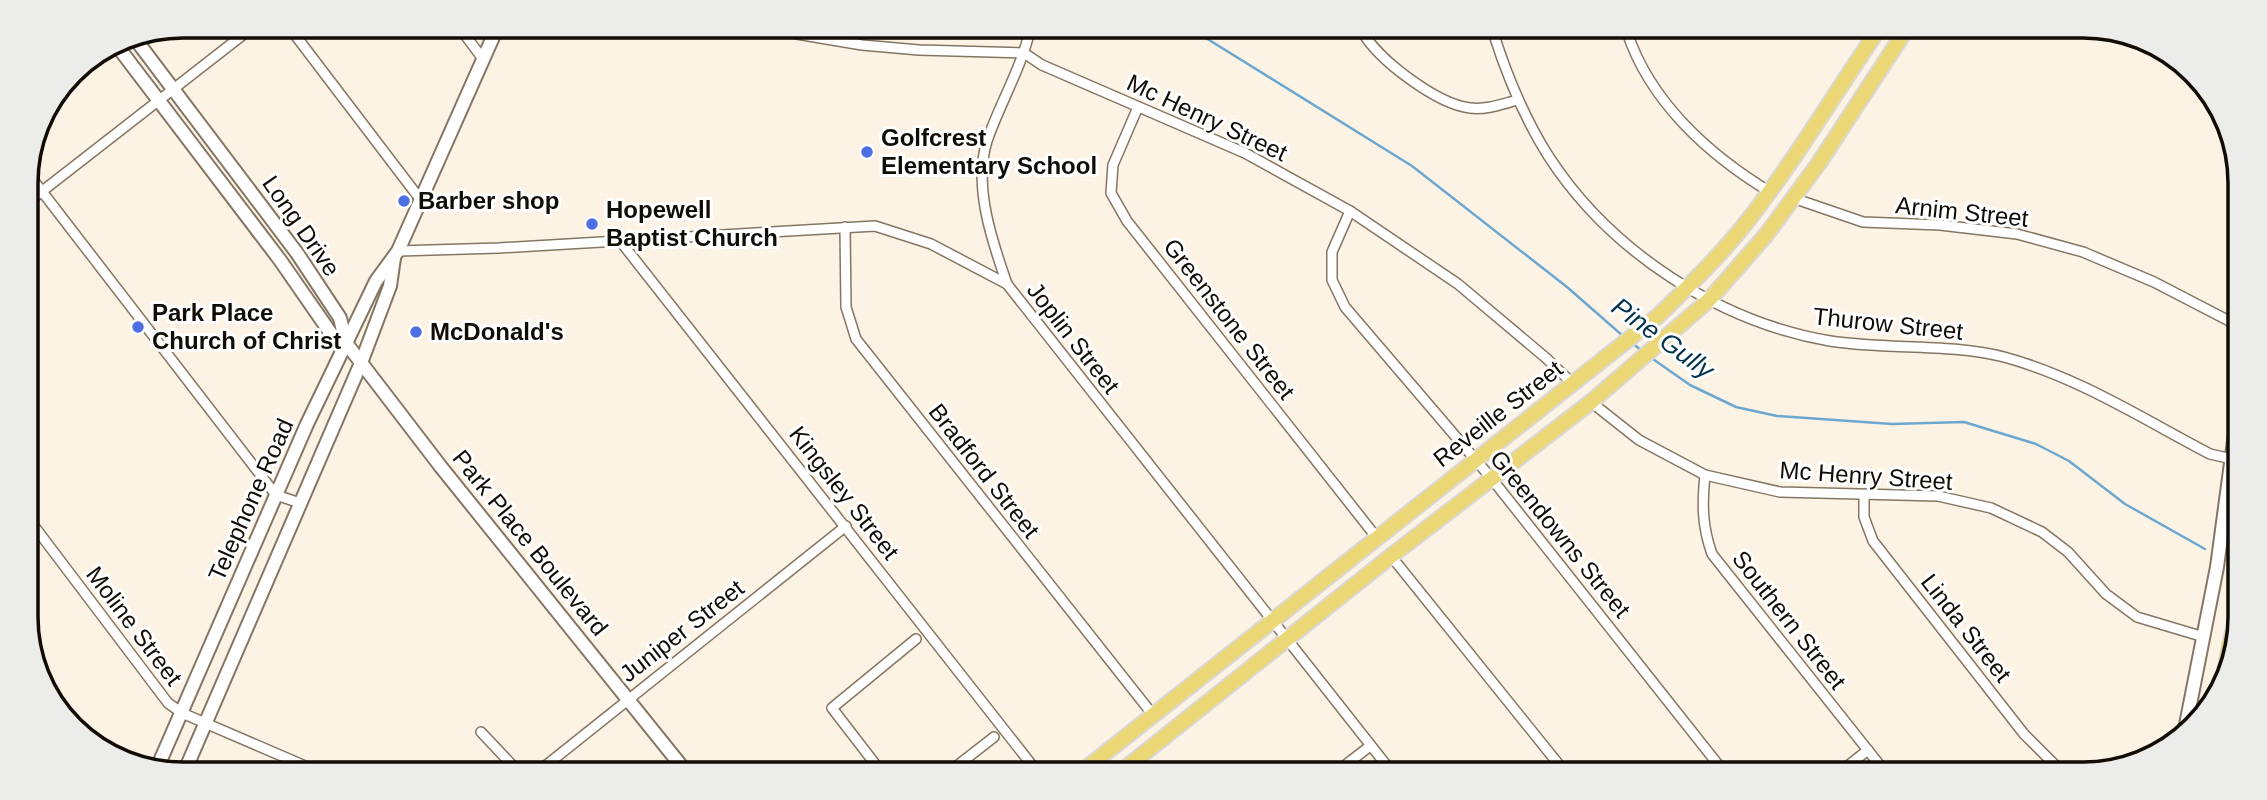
<svg xmlns="http://www.w3.org/2000/svg" width="2267" height="800" font-family="Helvetica,sans-serif">
	<style>
		.lines { fill: none; stroke-linecap: round; stroke-linejoin: round }
		.stream { stroke: #6ca7d0; stroke-width: 2.5 }
		.minor-casing { stroke: #847662; stroke-width: 12 }
		.secondary-casing { stroke: #847662; stroke-width: 16 }
		.primary-casing { stroke: #d9d8d7; stroke-width: 18 }
		.motorway-casing { stroke: #d9d8d7; stroke-width: 19 }
		.minor { stroke: #fff; stroke-width: 9 }
		.secondary { stroke: #fff; stroke-width: 12 }
		.primary { stroke: #ecd776; stroke-width: 14 }
		.motorway { stroke: #e0bc1b; stroke-width: 16 }
		.poi-dot { fill: #4d6fe3; stroke: #fff; stroke-width: 2.5 }
		.labels { text-anchor: middle; stroke-width: 6; stroke-linejoin: round; paint-order: stroke }
		.street-label { font-size: 24px; fill: #110c05; stroke: #fff }
		.poi-label { font-size: 24px; font-weight: bold; fill: #110c05; stroke: #fff; text-anchor: start }
		.water-label { font-size: 26px; font-style: italic; fill: #00324e; stroke: #fff }
		.rim { fill: none; stroke: #110c05; stroke-width: 3.5 }
	</style>
	<rect width="100%" height="100%" fill="#fdf3e5"/>
	<g class="lines">
		<g class="stream">
			<polyline points="1193,30 1412,166 1567,287 1623,336"/>
			<polyline points="1631,342 1642,351"/>
			<polyline points="1650,357 1690,385 1736,407 1777,416 1892,424 1964,422 2036,444 2069,461 2125,504 2205,549"/>
		</g>
		<defs>
			<g id="minor">
				<polyline points="289,27 420,199"/>
				<polyline points="459,27 483,59"/>
				<polyline points="767,29 862,45 919,50 1024,53 1042,65 1245,153 1350,211 1458,284 1546,358 1573,384"/>
				<path d="M1362,31C1378,60 1437,104 1470,108C1487,110 1502,104 1518,100"/>
				<path d="M1493,32C1507,76 1524,118 1549,157C1611,252 1719,322 1830,341C1888,350 1948,343 2004,357C2078,377 2143,419 2210,454L2232,459"/>
				<path d="M1627,32C1650,102 1709,155 1770,192"/>
				<polyline points="1138,107 1113,165 1111,193 1127,221 1377,538"/>
				<polyline points="27,172 276,495 300,503"/>
				<polyline points="1793,198 1863,222 1940,225 2017,234 2083,252 2154,282 2237,325"/>
				<polyline points="27,203 253,27"/>
				<polyline points="1350,211 1332,252 1332,280 1345,307 1492,479 1724,772"/>
				<polyline points="845,227 846,307 856,339 1153,715"/>
				<polyline points="621,242 1035,769"/>
				<polyline points="398,251 499,248 875,226 931,244 1007,284 1391,771"/>
				<path d="M1007,284C992,241 973,186 987,141C1000,103 1021,69 1030,30"/>
				<polyline points="1591,402 1639,440 1705,475 1780,492 1938,496 1991,508 2042,532 2068,552 2106,594 2137,617 2204,637"/>
				<path d="M1705,475C1702,504 1702,526 1712,554L1886,773"/>
				<polyline points="1864,495 1864,517 1873,541 2024,734 2063,773"/>
				<polyline points="28,518 168,703 182,713 305,766"/>
				<polyline points="1391,556 1564,771"/>
				<polyline points="481,732 514,767"/>
				<polyline points="544,767 846,526"/>
				<polyline points="879,769 832,708 916,639"/>
				<polyline points="953,769 994,737"/>
				<polyline points="1339,770 1370,746"/>
				<polyline points="1840,772 1868,750"/>
			</g>
			<g id="secondary">
				<polyline points="133,36 297,253 340,318 346,343"/>
				<polyline points="115,43 280,260 332,335 346,343 441,467 683,768"/>
				<polyline points="2184,735 2217,567 2236,426"/>
				<polyline points="158,766 307,424 376,281 398,251 497,28"/>
				<polyline points="187,766 361,363 390,286 394,258"/>
			</g>
			<g id="primary">
				<path d="M1085,769L1658,316C1690,285 1722,254 1749,219C1795,160 1834,95 1876,33"/>
				<polyline points="1123,770 1391,556 1591,402 1710,299 1766,235 1819,163 1904,33"/>
			</g>
			<polyline id="motorway" points="2224,678 2233,634"/>
		</defs>
		<use href="#minor" class="minor-casing"/>
		<use href="#secondary" class="secondary-casing"/>
		<use href="#primary" class="primary-casing"/>
		<use href="#motorway" class="motorway-casing"/>
		<use href="#minor" class="minor"/>
		<use href="#secondary" class="secondary"/>
		<use href="#primary" class="primary"/>
		<use href="#motorway" class="motorway"/>
	</g>
	<g class="poi-dot">
		<circle cx="867" cy="152" r="7"/>
		<circle cx="404" cy="201" r="7"/>
		<circle cx="592" cy="224" r="7"/>
		<circle cx="138" cy="327" r="7"/>
		<circle cx="416" cy="332" r="7"/>
	</g>
	<g class="labels">
		<g class="street-label">
			<text transform="translate(1207 118) rotate(25)" y="8">Mc Henry Street</text>
			<text transform="translate(1962 212) rotate(6)" y="8">Arnim Street</text>
			<text transform="translate(301 226) rotate(55)" y="8">Long Drive</text>
			<text transform="translate(1229 319) rotate(52)" y="8">Greenstone Street</text>
			<text transform="translate(1888 324) rotate(6)" y="8">Thurow Street</text>
			<text transform="translate(1073 338) rotate(52)" y="8">Joplin Street</text>
			<text transform="translate(1498 414) rotate(-38)" y="8">Reveille Street</text>
			<text transform="translate(984 471) rotate(52)" y="8">Bradford Street</text>
			<text transform="translate(1866 476) rotate(4)" y="8">Mc Henry Street</text>
			<text transform="translate(844 493) rotate(52)" y="8">Kingsley Street</text>
			<text transform="translate(251 500) rotate(-66)" y="8">Telephone Road</text>
			<text transform="translate(1560 534) rotate(51)" y="8">Greendowns Street</text>
			<text transform="translate(530 543) rotate(51)" y="8">Park Place Boulevard</text>
			<text transform="translate(1789 620) rotate(52)" y="8">Southern Street</text>
			<text transform="translate(134 626) rotate(53)" y="8">Moline Street</text>
			<text transform="translate(1966 628) rotate(52)" y="8">Linda Street</text>
			<text transform="translate(682 631) rotate(-38)" y="8">Juniper Street</text>
		</g>
		<g class="poi-label">
			<text x="881" y="146">Golfcrest<tspan x="881" dy="28">Elementary School</tspan></text>
			<text x="418" y="209">Barber shop</text>
			<text x="606" y="218">Hopewell<tspan x="606" dy="28">Baptist Church</tspan></text>
			<text x="152" y="321">Park Place<tspan x="152" dy="28">Church of Christ</tspan></text>
			<text x="430" y="340">McDonald's</text>
		</g>
		<g class="water-label">
			<text transform="translate(1663 338) rotate(36)" y="9">Pine Gully</text>
		</g>
	</g>
	<path d="M0 0H2267V800H0ZM183 38H2083A145 145 0 0 1 2228 183V617A145 145 0 0 1 2083 762H183A145 145 0 0 1 38 617V183A145 145 0 0 1 183 38Z" fill="#ececeb" fill-rule="evenodd"/>
	<path class="rim" d="M183 38H2083A145 145 0 0 1 2228 183V617A145 145 0 0 1 2083 762H183A145 145 0 0 1 38 617V183A145 145 0 0 1 183 38Z"/>
</svg>
